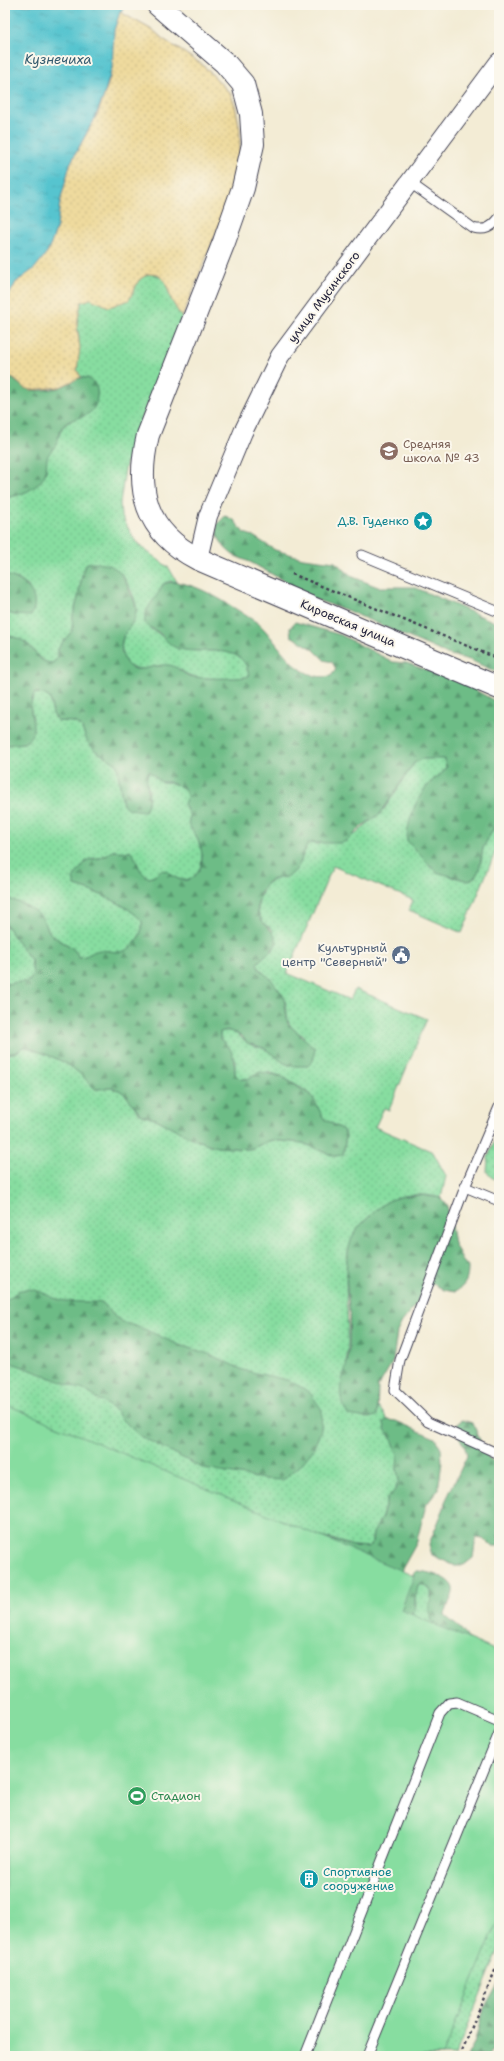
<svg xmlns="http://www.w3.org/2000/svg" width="504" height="2061" font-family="'Shantell Sans',sans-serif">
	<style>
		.grass { fill: url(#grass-dots); stroke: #54806e }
		.forest { fill: url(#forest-firs); stroke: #486f60 }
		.sand { fill: url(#sand-dots); stroke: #887e6c }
		.garden { fill: #87dda0; stroke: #54806e }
		.water { fill: url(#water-ripples); stroke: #3c7385 }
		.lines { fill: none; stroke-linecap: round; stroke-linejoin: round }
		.lane-casing { stroke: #414052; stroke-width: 11 }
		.street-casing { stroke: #414052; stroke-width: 20 }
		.secondary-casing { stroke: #414052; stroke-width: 24 }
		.path { stroke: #414052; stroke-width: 2.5; stroke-dasharray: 3 3; stroke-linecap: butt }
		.lane { stroke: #fff; stroke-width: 9 }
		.street { stroke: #fff; stroke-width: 18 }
		.secondary { stroke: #fff; stroke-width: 22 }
		.labels { text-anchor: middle; stroke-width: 4; stroke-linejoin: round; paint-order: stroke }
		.street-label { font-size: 12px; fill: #22223b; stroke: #fbf7ec }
		.education-label { font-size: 12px; fill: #785e54; stroke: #fbf7ec; text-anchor: start }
		.culture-label { font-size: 12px; fill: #0d838f; stroke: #fbf7ec; text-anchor: end }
		.service-label { font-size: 12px; fill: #4e5e75; stroke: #fbf7ec; text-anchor: end }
		.leisure-label { font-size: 12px; fill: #27864d; stroke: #fbf7ec; text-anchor: start }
		.water-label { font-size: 13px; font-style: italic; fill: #355b6f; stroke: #fbf7ec }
	</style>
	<defs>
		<pattern id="grass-dots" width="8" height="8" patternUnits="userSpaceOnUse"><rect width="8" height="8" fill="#87dda0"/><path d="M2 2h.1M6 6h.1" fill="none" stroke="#74bd8b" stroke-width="1.8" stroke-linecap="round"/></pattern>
		<pattern id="forest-firs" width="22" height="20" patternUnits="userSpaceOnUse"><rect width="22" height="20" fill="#6dbc86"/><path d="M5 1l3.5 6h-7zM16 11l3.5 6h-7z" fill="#59986f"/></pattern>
		<pattern id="sand-dots" width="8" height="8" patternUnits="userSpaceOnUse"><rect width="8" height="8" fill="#eeda9e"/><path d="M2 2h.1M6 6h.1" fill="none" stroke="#ccbb89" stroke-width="1.8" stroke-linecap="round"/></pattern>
		<pattern id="water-ripples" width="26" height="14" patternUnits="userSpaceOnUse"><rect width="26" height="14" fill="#57c4cf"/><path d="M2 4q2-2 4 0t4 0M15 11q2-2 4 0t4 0" fill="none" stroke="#4ba8b3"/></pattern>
	</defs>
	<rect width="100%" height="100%" fill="#fbf7ec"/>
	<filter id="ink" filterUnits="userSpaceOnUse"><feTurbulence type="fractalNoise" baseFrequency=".025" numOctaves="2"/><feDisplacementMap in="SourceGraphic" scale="8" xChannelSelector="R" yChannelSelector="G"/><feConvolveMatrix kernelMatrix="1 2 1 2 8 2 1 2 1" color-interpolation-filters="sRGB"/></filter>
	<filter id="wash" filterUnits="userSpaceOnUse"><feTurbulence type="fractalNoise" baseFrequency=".012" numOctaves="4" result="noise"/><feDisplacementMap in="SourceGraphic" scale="16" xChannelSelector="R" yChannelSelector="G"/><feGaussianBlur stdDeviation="0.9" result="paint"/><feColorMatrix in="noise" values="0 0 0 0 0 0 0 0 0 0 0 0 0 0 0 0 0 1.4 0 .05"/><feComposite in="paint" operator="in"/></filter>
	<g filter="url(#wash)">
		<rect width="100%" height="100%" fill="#f3ecd5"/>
		<g class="grass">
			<path d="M148,274C169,276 165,286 172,301C175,307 179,312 182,318L131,446L125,469L120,504L121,515L133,537L140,546L169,568L177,582L170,581L163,584L157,597L152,603L151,629C162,634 167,644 179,648C202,657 245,638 249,676C241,680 201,679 192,676C186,675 181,669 176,668C160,664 143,674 127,665C110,633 139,628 136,605C134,595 127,583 122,574L87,563L83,570L78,598L73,615L72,631L62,643L58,649V657L53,663C37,663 37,651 26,643C20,638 12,637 5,634V612L15,615L29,587L18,579L5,575V497C21,497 38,487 45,473C48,468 45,462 47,457C48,452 55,448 57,442C61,431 60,426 71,421L88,378L81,377L77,370L79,336L77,325L81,302L91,298L109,307L134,290L139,280Z"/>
			<path d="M35,693L43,694L50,698L53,714L58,721L74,722L81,726C91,751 99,749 117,764L123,805L148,804L149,791L145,777L149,771L161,782H169L184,788L187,796L185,804L190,816L188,824C195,834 201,843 202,855C203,877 184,890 168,871L149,878C135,869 140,862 131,852L113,851L100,858H93L75,886C97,892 127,904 142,921C144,932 134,949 122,952C116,953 110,951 103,952C95,953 88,957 79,957C71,942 63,945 53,936C47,931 47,925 43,920C37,911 15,901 5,898V745L24,743L33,719L30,706Z"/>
			<path d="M437,758L445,759L446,768C442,775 434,778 429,784C415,802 410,820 407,841L426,860L430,867L453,877L469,881L481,862L483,848L499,818V837L495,847L497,848L462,933L409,910L413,900L333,866L287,973L350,1000L355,989L427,1019L389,1110L384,1108L375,1127L433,1152L446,1176L441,1198C418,1192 393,1193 375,1211C370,1216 363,1222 358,1228C335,1258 354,1325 346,1363L376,1416L378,1406L388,1420L384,1422L385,1429L393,1441L398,1455L397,1469L399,1480L395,1490L387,1499L382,1517L372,1537V1544L369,1547L353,1546L329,1538L404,1625L416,1606L415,1598L418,1586L421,1584L431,1590V1618L434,1624L433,1627L5,1776V1054L17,1052L23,1047C30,1047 34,1050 40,1052C69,1063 74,1067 95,1089L111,1088L119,1090L125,1094L141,1115L156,1119L196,1140L217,1147L250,1149L271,1140L303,1143L334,1156L343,1155L346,1135L342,1129L324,1119L320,1114L318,1107L306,1091L281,1076L267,1072L253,1075L248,1079H240L235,1074V1061L220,1039V1032C232,1028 238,1035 247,1042C252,1047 259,1046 265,1049C276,1055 278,1061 292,1066L304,1036C280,1024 291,1015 284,998C278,984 263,976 257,964L262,957L274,949L272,929C256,921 255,905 263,890C265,886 266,883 271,881C278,877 286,878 294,872C302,865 302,851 309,843L317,844L356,834L385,808L414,763L422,759Z"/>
			<polygon points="5,924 31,960 33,975 29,981 5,984"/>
			<polygon points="499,1140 499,1181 491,1177 487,1172 488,1157 494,1142"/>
			<polygon points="499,1884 499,1949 455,2056 409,2056"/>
		</g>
		<g class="forest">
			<path d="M5,374C12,378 16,382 22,386C32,393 47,390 58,388C69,385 83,370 94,383C97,386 98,392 97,397C95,423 70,413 61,429C58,433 59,439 57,443C54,449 48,453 47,458C46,463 47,469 45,474C40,488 19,497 5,497Z"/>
			<polygon points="225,516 234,520 244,533 253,536 275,550 303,558 335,562 353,577 378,587 414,587 499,624 499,673 470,660 447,654 344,609 298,594 284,581 252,563 233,555 225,548 218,537 217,531 217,524"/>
			<path d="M87,563C114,563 120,567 130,592C133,598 137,605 136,612C134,630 114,634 124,659C132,679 154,663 168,665C176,665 182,673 189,676C198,679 242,679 249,676C245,641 203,655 179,649C167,645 165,637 158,632C153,629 149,627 145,623C143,607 158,598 163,584C189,574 236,610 258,623C279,642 296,683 331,676L336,669L332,662L324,660L313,649L291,636L290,628L295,622L341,635L393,662L407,663L463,683L493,700L499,702V818L483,848L479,870L476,876L469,881L436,872L407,841C407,821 416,797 431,782C437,777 442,775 446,768L445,759H422L414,763L380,814L361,827L349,839L342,843H309C302,852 302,864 294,872C287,879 279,877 271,880C261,885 256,902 258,912C261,926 274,928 277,942C273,952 263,955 257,964L260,970L271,979L284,997L288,1024L315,1048L313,1061L308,1066H292L284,1063L264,1048L247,1043L242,1036L227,1030L220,1032V1039C234,1048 234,1059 235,1074L240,1079H248L253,1075L260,1072L281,1076L312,1096L324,1119L342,1129L346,1135L343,1155L334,1156L303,1143L271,1140L250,1149L217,1147L196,1140L156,1119L141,1115L125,1094L119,1090L111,1088L95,1089C74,1067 69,1063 40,1052C34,1050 30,1047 23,1047L17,1052L5,1054V984L29,981L33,975L31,960L5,924V898C17,901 35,908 42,918C47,924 47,932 53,936C64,945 71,943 79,957C88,957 92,951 100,950C106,950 112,952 119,952C133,951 144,934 142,921C127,904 97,892 75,886L73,878L87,860L100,858L113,851L131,852C140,862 135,869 149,878L155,876L161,870L168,871C184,890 203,877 202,855C201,843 195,834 188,824L190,816L184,804L187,796L184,788L169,782H161L149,771C142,784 154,794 145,811L129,809L123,805L117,764L96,751L87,741L81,726L74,722L58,721L53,714L50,698L43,694L35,693C24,711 39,722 30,739L24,743L5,745V634C12,637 20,638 26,643C37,651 37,663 53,663L58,657V649L62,643L72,631L73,615L78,598L83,570Z"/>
			<path d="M5,575C25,579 42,596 31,616L15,615L5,612Z"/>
			<path d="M420,1195L441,1198L447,1205L454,1243L462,1260L468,1267C468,1280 466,1285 455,1292L444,1290L434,1284L424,1287L416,1305L402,1322L397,1332L393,1361L378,1387L377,1416L367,1418L348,1415C331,1385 348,1377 349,1348C349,1335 350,1321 349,1308C347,1285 343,1261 352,1238C355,1229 364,1222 371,1215C388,1198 397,1196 420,1195Z"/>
			<path d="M29,1289C42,1290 50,1298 61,1300C75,1303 89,1301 103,1303L115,1317L125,1323L144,1329L179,1345L209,1354L243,1370L287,1380L303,1388L311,1394L322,1410L321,1430L313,1450L300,1466L283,1480L263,1479L204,1469L140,1436L122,1420L115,1410L86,1391L12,1363L5,1358V1301L20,1290Z"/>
			<path d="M388,1420L396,1421L435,1438L441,1449L442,1462L438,1490L426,1505L416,1544L397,1578L411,1576L416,1571C426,1571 450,1577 453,1588C454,1594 451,1598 449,1603C447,1608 447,1611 444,1615L461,1629L471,1642L433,1627L434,1624C432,1620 430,1616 429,1612C428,1598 440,1591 421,1584L418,1586L415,1598V1610L404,1621L315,1535L353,1546L369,1547L372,1544L373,1533L382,1517L387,1499L395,1490L399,1480L397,1469L398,1455L393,1441L385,1429L384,1421Z"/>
			<path d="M462,1420L472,1423C480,1434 484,1464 499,1462V1546H491L483,1538L476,1537L473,1558L464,1565H453L432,1555L429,1544L444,1508L445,1502L467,1456C466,1443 454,1437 458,1423Z"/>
			<polygon points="499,1982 499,2039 489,2056 467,2056 474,2043 484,2008"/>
		</g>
		<polygon class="sand" points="120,12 154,31 163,39 203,65 230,93 235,105 240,129 240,166 234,188 182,318 172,301 165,281 158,275 148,274 139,280 129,300 109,307 91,299 81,302 77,325 80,348 77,370 81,377 60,387 31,390 24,388 13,378 5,374 5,303 16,282 34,268 46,254 51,244 57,226 60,202 70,164 98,113 109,81 112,68 112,36"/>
		<polygon class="garden" points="5,1404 414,1576 401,1610 499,1652 499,1917 442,2056 5,2056"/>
		<polygon class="water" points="5,5 126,5 120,12 114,30 112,68 103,98 94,119 70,164 60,202 57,226 51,244 46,254 34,269 16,282 5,303"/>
	</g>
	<g filter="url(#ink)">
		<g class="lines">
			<defs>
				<g id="lane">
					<path d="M409,182L473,228C485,231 491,228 499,218"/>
					<polyline points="362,555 499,612"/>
					<polyline points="499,1107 465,1187 499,1201"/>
					<polyline points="465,1187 400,1360 395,1390 428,1422 499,1454"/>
					<polyline points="305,2056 440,1713 449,1703 457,1702 499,1720"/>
					<polyline points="367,2056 499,1733"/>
				</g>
				<polyline id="street" points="198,559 208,516 243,432 280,356 499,62"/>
				<path id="secondary" d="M158,5L225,63L243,84L251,114L253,144L243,188L224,242L148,435C135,490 145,532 198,559L499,688"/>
			</defs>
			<use href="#lane" class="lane-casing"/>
			<use href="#street" class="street-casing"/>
			<use href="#secondary" class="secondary-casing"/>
			<g class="path">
				<polyline points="292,574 499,659"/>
				<polyline points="460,2056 499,1961"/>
			</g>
			<use href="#lane" class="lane"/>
			<use href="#street" class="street"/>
			<use href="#secondary" class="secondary"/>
		</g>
	</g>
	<defs>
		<symbol id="school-disc" viewBox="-11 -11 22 22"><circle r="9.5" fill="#8d6e63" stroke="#fbf7ec"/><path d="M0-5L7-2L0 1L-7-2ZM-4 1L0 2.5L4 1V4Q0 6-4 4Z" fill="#fff"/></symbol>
		<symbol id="sight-disc" viewBox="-11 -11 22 22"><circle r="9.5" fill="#0f9aa8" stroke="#fbf7ec"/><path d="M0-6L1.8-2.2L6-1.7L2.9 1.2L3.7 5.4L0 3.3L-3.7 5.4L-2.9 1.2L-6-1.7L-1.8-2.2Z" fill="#fff"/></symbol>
		<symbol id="civic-disc" viewBox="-11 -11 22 22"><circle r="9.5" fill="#5c6f8a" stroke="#fbf7ec"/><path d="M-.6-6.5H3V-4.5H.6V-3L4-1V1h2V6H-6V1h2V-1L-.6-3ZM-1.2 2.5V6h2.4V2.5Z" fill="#fff"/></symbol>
		<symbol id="stadium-disc" viewBox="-11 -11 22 22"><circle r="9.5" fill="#2e9e5b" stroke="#fbf7ec"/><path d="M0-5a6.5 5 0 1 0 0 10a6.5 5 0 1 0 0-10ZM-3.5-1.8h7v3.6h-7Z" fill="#fff"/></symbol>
		<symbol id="building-disc" viewBox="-11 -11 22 22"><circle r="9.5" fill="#0f9aa8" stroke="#fbf7ec"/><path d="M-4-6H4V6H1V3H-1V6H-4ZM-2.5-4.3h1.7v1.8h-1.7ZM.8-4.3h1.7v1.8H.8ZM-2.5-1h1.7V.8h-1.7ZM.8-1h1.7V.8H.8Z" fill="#fff"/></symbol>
	</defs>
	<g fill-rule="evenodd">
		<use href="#school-disc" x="378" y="440" width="22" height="22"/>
		<use href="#sight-disc" x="412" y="510" width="22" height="22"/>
		<use href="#civic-disc" x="390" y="944" width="22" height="22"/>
		<use href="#stadium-disc" x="126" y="1785" width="22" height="22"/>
		<use href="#building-disc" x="298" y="1868" width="22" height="22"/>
	</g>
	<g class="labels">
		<g class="street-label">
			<text transform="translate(324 297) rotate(-53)" y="4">улица Мусинского</text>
			<text transform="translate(348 623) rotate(23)" y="4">Кировская улица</text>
		</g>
		<g class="education-label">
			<text x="403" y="448">Средняя<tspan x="403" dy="14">школа № 43</tspan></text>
		</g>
		<g class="culture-label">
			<text x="409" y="525">Д.В. Гуденко</text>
			<text x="323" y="1876" text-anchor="start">Спортивное<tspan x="323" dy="14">сооружение</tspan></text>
		</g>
		<g class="service-label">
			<text x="387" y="952">Культурный<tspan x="387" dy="14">центр "Северный"</tspan></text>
		</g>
		<g class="leisure-label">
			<text x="151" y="1800">Стадион</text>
		</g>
		<g class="water-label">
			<text x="58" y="64">Кузнечиха</text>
		</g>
	</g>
	<rect width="504" height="2061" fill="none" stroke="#fbf7ec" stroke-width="20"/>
</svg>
